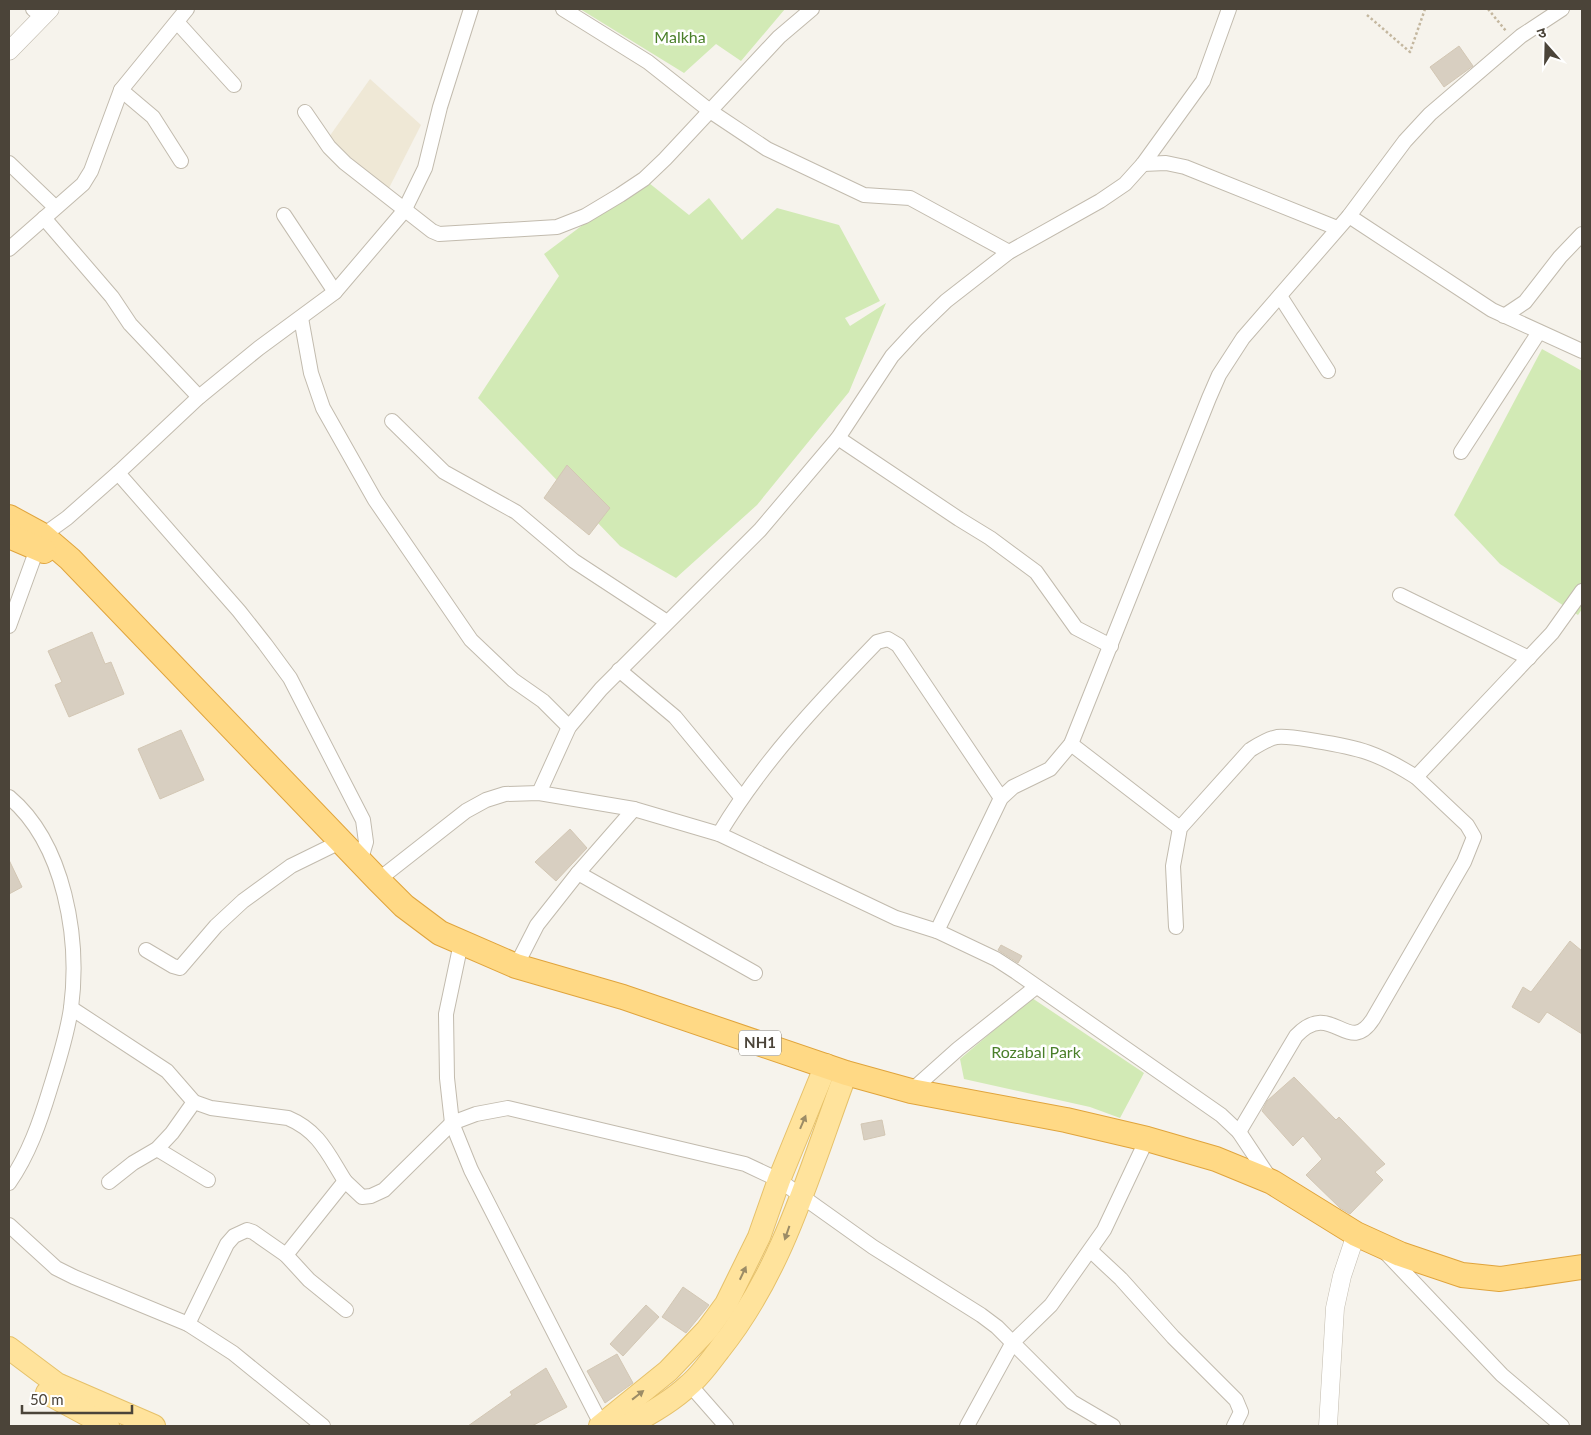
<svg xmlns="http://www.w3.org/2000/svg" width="1591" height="1435" font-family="Lato,'Noto Sans Devanagari',sans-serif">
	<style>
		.education { fill: #efe8d6 }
		.green { fill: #d2eab5 }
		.building { fill: #d8cfc1; stroke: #d3c7b4 }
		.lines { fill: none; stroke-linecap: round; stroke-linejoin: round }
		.minor-casing { stroke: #c2bbae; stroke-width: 16 }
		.tertiary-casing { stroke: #c2bbae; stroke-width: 19 }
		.primary-casing { stroke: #e6c16a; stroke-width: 24 }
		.trunk-casing { stroke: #e0a43c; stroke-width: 26 }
		.path { stroke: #c4b79f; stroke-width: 2.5; stroke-dasharray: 2.5 2.5; stroke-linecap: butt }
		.minor { stroke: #fff; stroke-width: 14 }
		.tertiary { stroke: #fff; stroke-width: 18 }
		.primary { stroke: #ffe39c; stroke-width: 22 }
		.trunk { stroke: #ffd985; stroke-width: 24 }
		.oneway { fill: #9c8c66 }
		.labels { text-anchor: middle; stroke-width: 5; stroke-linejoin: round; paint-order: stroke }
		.shield { fill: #fff; stroke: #817c74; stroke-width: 1 }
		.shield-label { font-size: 15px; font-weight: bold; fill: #4b4439 }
		.park-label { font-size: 16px; fill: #4a7f2a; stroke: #fff }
	</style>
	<rect width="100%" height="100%" fill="#f6f3ec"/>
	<polygon class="education" points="370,79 421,125 387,192 329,137"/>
	<g class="green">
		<polygon points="580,9 785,9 741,61 716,44 684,73"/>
		<polygon points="644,179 689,215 709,198 742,240 777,208 839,225 880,301 845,318 850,326 886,303 849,392 757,505 676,578 620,546 478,398 559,276 544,254"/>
		<polygon points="1542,349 1582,371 1582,609 1578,615 1500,564 1454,515"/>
		<polygon points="1032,998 1144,1073 1120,1118 1090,1107 964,1079 960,1059"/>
	</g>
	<g class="building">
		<polygon points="1459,46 1473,66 1444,87 1430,67"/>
		<polygon points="567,465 610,508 589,535 544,498"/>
		<polygon points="92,632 105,664 111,662 124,694 69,717 55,685 62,682 48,651"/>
		<polygon points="181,730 204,780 160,799 138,749"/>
		<polygon points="570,829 587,848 556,881 535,862"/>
		<polygon points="9,860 22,887 9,894"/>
		<polygon points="1570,941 1582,951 1582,1034 1547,1012 1539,1023 1512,1007 1523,987 1531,992"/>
		<polygon points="1001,945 1022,956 1018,963 998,950"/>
		<polygon points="1294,1077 1336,1120 1339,1117 1385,1164 1375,1172 1383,1180 1350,1214 1340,1208 1306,1175 1322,1159 1303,1136 1293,1146 1262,1111 1267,1101"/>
		<polygon points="882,1120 885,1135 864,1140 861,1124"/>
		<polygon points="683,1287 709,1305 686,1333 662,1317"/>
		<polygon points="646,1305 659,1317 623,1356 610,1344"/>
		<polygon points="617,1354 633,1383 605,1403 587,1371"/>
		<polygon points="546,1368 567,1407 532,1426 468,1426 512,1395 510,1392"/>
	</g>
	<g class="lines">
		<defs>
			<g id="minor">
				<polyline points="33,9 43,17"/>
				<polyline points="563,9 648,62 710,111 767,149 864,195 910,198 1009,252"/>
				<polyline points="177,22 234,85"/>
				<polyline points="121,90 153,117 181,161"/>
				<polyline points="305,112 329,147 345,163 432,231 439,234 557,227 585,216 620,195 644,179 665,159 779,37 812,9"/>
				<polyline points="9,163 55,207"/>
				<polyline points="1143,164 1166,163 1185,167 1337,228"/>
				<polyline points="284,215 335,292"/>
				<polyline points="1349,216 1492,310 1582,351"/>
				<polyline points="44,218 112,297 130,324 199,397"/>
				<polyline points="9,249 83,184 91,171 121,90 187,9"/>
				<polyline points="1280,296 1328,371"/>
				<polyline points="1504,316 1525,302 1560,257 1582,234"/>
				<polyline points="301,318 311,373 323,408 375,500 471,640 513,680 543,701 569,727"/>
				<polyline points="392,421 444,472 516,512 574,561 667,622"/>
				<polyline points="838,438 959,519 990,538 1036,572 1076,628 1111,646"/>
				<polyline points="1461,452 1539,332"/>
				<polyline points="118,473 239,611 265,644 290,678 363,820 366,842 360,862"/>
				<polyline points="42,536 67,518 118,473 199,397 259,348 335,292 404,211 425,168 440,107 471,9"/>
				<polyline points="1400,595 1529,658"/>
				<polyline points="9,626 37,549"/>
				<polyline points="619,670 675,717 741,797"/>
				<polyline points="1071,744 1180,828"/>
				<polyline points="539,793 569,727 601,689 760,530 838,438 892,356 916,330 946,301 1009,252 1100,201 1125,184 1143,164 1203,81 1229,9"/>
				<path d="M9,797C65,844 80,939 71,1008C67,1036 58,1063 50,1089C40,1122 29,1154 9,1183"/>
				<path d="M719,834C762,762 819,702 877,642L888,639L898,645L1001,798"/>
				<polyline points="578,873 755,973"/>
				<polyline points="378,880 466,811 486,800 505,794 539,793 634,809 719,834 896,918 937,931 996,959 1016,972 1221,1115 1239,1132 1271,1180"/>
				<path d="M1176,927L1173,866L1180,828L1250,750C1258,745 1267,739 1277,737C1290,736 1303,739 1316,741C1360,748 1378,753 1416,777"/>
				<polyline points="937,931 1001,798 1013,787 1050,769 1071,744 1209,398 1219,375 1243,338 1349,216 1405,141 1430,114 1521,36 1562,9"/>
				<polyline points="461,943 446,1014 447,1078 452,1123 471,1170 601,1424"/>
				<polyline points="146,950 173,966 180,968 216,926 243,901 291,866 342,841"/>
				<polyline points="516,966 537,925 578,873 634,809"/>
				<path d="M71,1008L167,1071L194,1102L211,1108L288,1118C319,1131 328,1154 345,1181"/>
				<polyline points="911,1091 958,1049 1036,987"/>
				<path d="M1239,1132L1296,1036C1332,998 1348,1058 1373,1019L1464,862L1474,837L1467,825L1416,777L1552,633L1582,591"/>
				<polyline points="157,1149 208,1180"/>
				<polyline points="109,1182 133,1163 157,1149 172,1133 194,1102"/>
				<polyline points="9,1225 56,1268 74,1277 188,1324 233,1353 323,1426"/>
				<polyline points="1091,1251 1121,1279 1173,1337 1236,1400 1241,1412 1234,1426"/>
				<polyline points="1386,1253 1502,1375 1562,1426"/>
				<polyline points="286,1255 309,1280 346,1310"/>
				<polyline points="188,1324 227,1244 234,1236 247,1230 253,1232 286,1255 345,1181 362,1197 371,1196 384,1190 452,1123 476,1114 508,1108 745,1164 779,1180 873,1247 981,1315 997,1327 1072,1402 1113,1426"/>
				<polyline points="690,1385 726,1426"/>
				<polyline points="967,1426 1013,1342 1051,1305 1104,1230 1147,1139"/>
			</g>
			<g id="tertiary">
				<polyline points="9,51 50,9"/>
				<polyline points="1328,1426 1335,1308 1342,1276 1356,1234"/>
			</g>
			<g id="primary">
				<polyline points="9,1348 57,1384 154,1426"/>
				<polyline points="47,1393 108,1426"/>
				<polyline points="600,1426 668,1371 707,1330 726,1304 759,1237 779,1180 826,1065"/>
				<path d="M626,1426C648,1415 671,1402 689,1385C700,1376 710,1362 719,1350C784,1269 810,1169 846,1073"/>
			</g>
			<g id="trunk">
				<polyline points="9,517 42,535 70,559 378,880 404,906 440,933 516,966 623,997 846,1073 911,1091 1066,1120 1147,1139 1216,1159 1272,1182 1356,1234 1400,1254 1462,1275 1500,1279 1582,1267"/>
				<polyline points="9,536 44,551"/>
			</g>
		</defs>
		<use href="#minor" class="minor-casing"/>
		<use href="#tertiary" class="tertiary-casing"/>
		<use href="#primary" class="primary-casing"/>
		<use href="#trunk" class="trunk-casing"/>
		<g class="path">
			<polyline points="1488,9 1506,31"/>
			<polyline points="1367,15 1410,52 1425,9"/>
		</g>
		<use href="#minor" class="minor"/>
		<use href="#tertiary" class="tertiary"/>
		<use href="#primary" class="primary"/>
		<use href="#trunk" class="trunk"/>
	</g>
	<defs><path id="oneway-solid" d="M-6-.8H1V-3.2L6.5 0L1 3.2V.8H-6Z" transform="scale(1.25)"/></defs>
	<g class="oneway">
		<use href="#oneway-solid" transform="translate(803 1122) rotate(-67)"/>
		<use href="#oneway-solid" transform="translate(787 1233) rotate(109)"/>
		<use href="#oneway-solid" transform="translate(743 1273) rotate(-65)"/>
		<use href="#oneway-solid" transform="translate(638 1395) rotate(-38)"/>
	</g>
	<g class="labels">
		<rect class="shield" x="739" y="1030.5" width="42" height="25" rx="4"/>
		<g class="shield-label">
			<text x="760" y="1048">NH1</text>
		</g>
		<g class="park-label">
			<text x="680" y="43">Malkha</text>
			<text x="1036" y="1058">Rozabal Park</text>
		</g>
	</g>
	<rect width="1591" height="1435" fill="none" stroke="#4b4439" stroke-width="20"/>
	<g transform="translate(1546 45) rotate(340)" stroke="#ffffff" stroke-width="4" paint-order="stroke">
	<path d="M0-4L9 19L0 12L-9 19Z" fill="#4b4439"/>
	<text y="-8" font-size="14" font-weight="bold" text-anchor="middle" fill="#4b4439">उ</text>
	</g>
	<path d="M22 1405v8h110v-8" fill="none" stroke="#4b4439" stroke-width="2.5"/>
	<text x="30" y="1405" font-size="15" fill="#4b4439" stroke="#ffffff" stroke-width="4" paint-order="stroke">50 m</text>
</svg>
